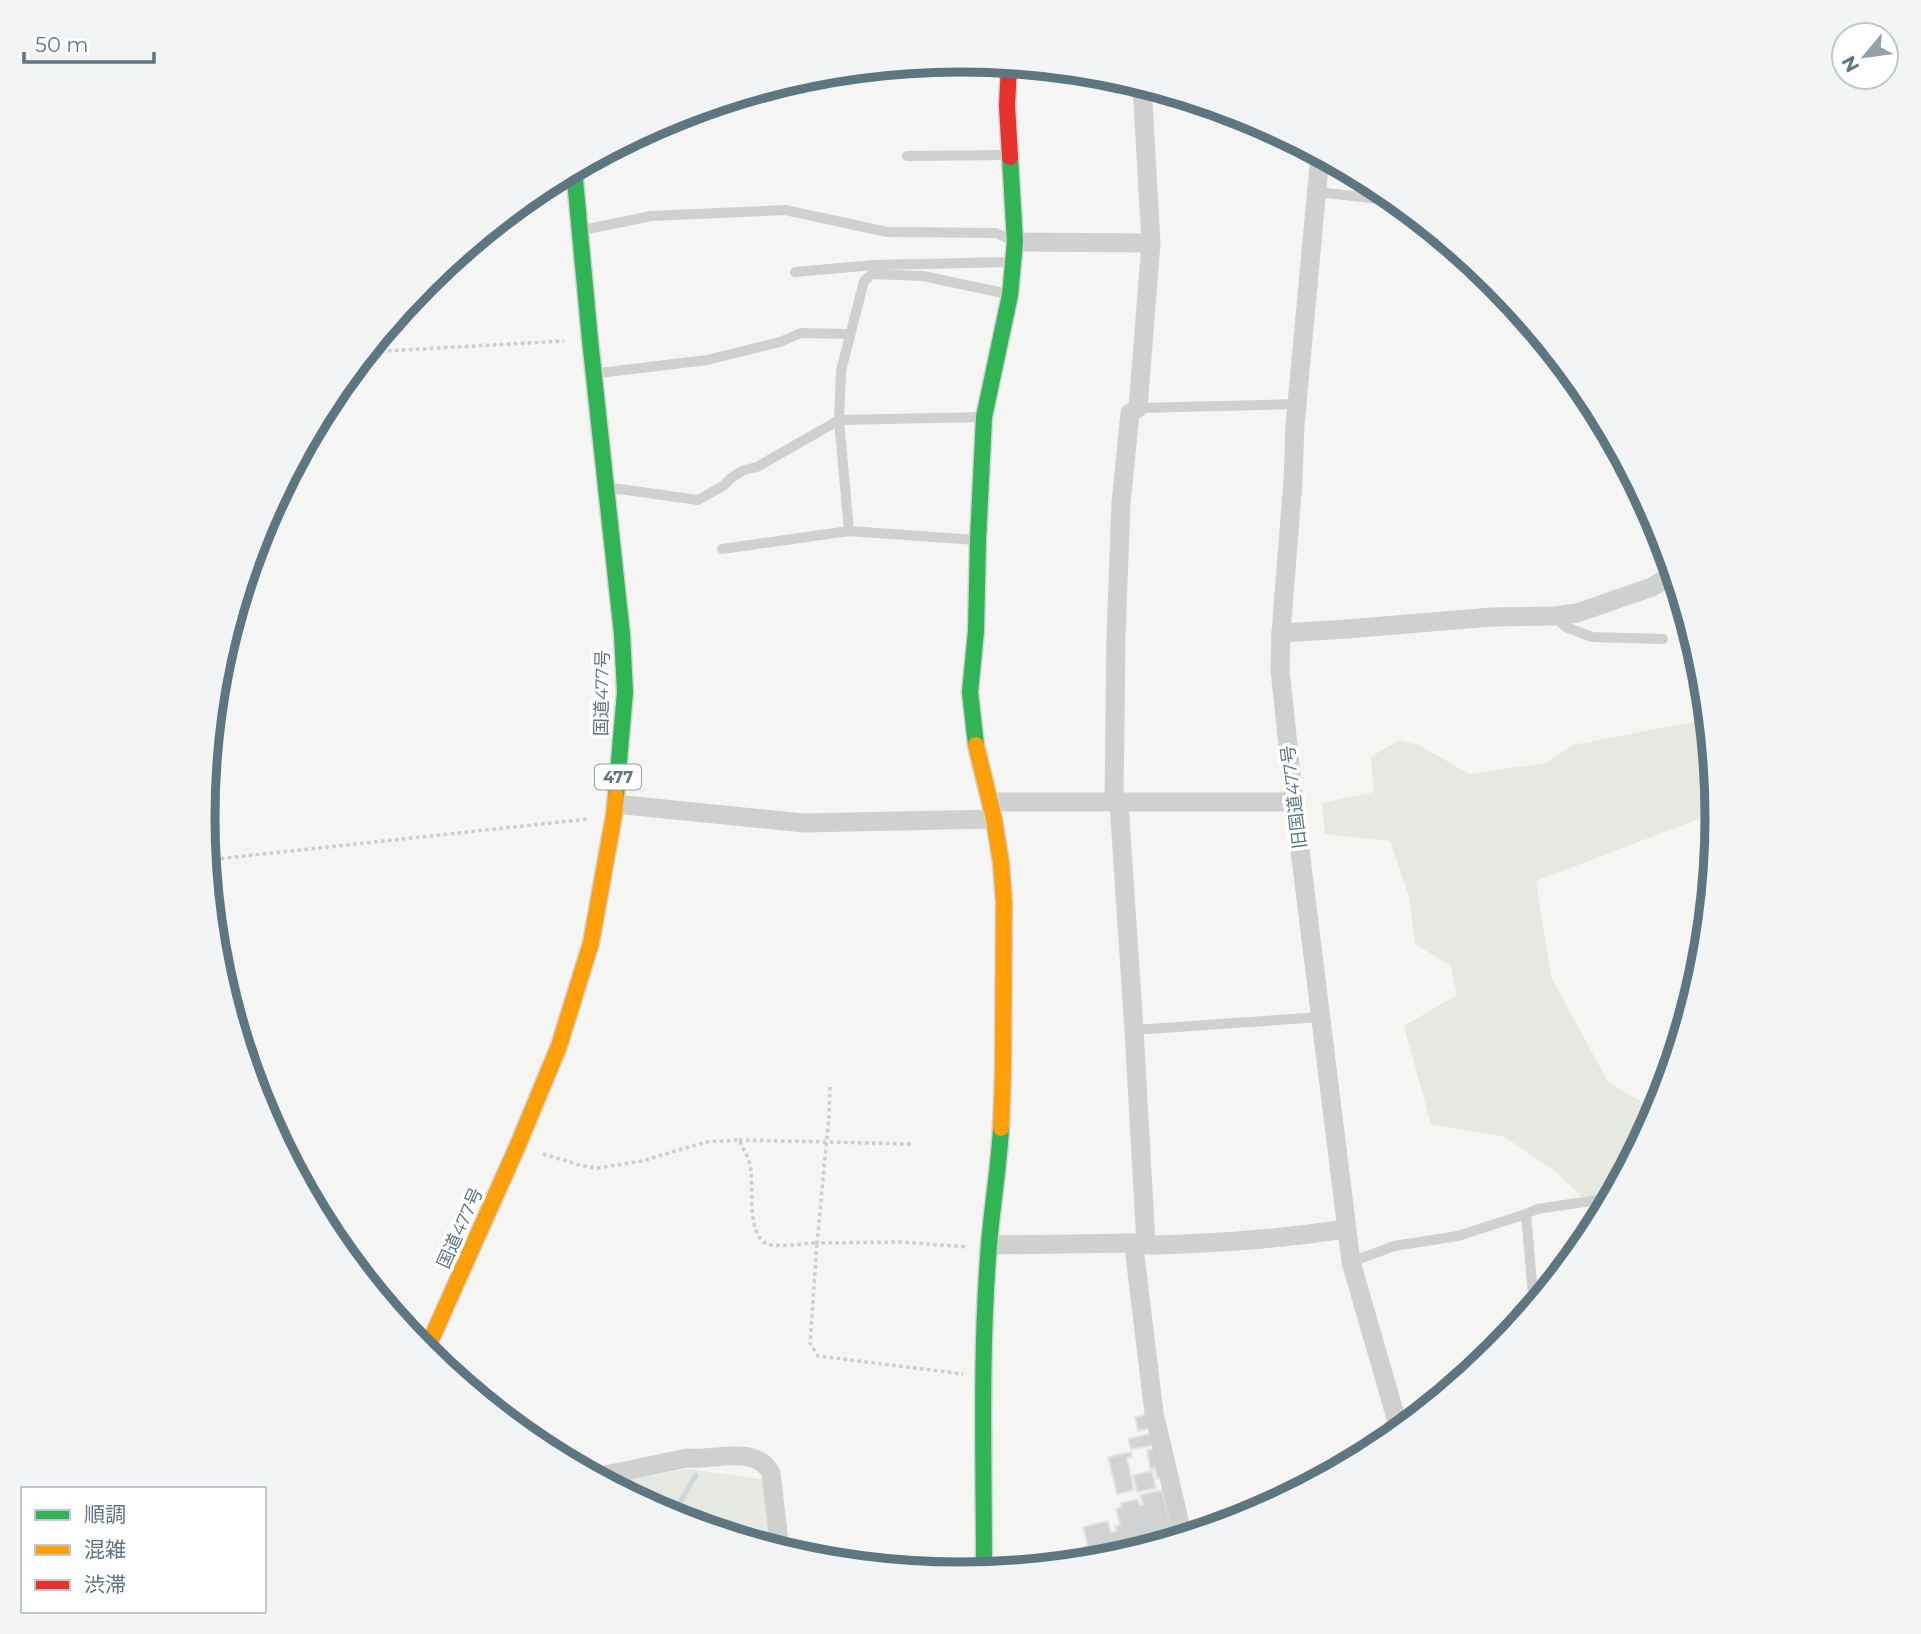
<svg xmlns="http://www.w3.org/2000/svg" width="1921" height="1634" font-family="Montserrat,'Noto Sans JP',sans-serif">
	<style>
		.green { fill: #e5e9e1 }
		.lines { fill: none; stroke-linecap: round; stroke-linejoin: round }
		.stream { stroke: #ced8da; stroke-width: 5 }
		.building { fill: #d1d2d3; stroke: #e4e4e3; stroke-width: 2 }
		.fast-casing { stroke: #d2d3d3; stroke-width: 19 }
		.slow-casing { stroke: #d2d3d3; stroke-width: 19 }
		.jam-casing { stroke: #d2d3d3; stroke-width: 19 }
		.path { stroke: #cbcdce; stroke-width: 3.5; stroke-dasharray: 3.5 3.5; stroke-linecap: butt }
		.lane { stroke: #cfd0d0; stroke-width: 10 }
		.street { stroke: #cfd0d0; stroke-width: 19 }
		.fast { stroke: #30b455; stroke-width: 16 }
		.slow { stroke: #ff9f0a; stroke-width: 16 }
		.jam { stroke: #e5322d; stroke-width: 16 }
		.labels { text-anchor: middle; stroke-width: 7; stroke-linejoin: round; paint-order: stroke }
		.shield { fill: #fff; stroke: #8e9fa7; stroke-width: 2 }
		.shield-label { font-size: 16px; font-weight: bold; fill: #5e7681 }
		.street-label { font-size: 18px; fill: #5e7681; stroke: #fff }
		.rim { fill: none; stroke: #5e7681; stroke-width: 9 }
	</style>
	<rect width="100%" height="100%" fill="#f5f5f3"/>
	<g class="green">
		<polygon points="1708,719 1717,812 1536,881 1551,977 1608,1082 1645,1104 1656,1115 1602,1216 1557,1173 1505,1137 1431,1124 1404,1026 1457,995 1451,966 1415,944 1409,897 1390,841 1325,834 1322,803 1374,792 1371,757 1399,740 1421,746 1469,774 1546,763 1573,745"/>
		<polygon points="689,1469 766,1480 776,1549 670,1517 605,1482"/>
	</g>
	<g class="lines">
		<polyline class="stream" points="668,1516 679,1504 696,1475"/>
	</g>
	<g class="building">
		<polygon points="1148,1414 1151,1428 1138,1431 1135,1417"/>
		<polygon points="1152,1433 1155,1445 1131,1449 1128,1439"/>
		<polygon points="1157,1448 1163,1477 1157,1479 1155,1468 1150,1469 1147,1450"/>
		<polygon points="1131,1452 1132,1457 1127,1458 1134,1490 1117,1494 1108,1457"/>
		<polygon points="1152,1471 1156,1488 1137,1492 1133,1475"/>
		<polygon points="1162,1490 1173,1532 1165,1534 1167,1542 1114,1558 1113,1555 1104,1557 1105,1560 1088,1562 1084,1547 1088,1546 1083,1527 1108,1521 1111,1532 1116,1531 1115,1526 1120,1525 1116,1509 1121,1507 1121,1503 1138,1499 1140,1505 1143,1504 1140,1495"/>
	</g>
	<g class="lines">
		<defs>
			<g id="fast">
				<polyline points="574,169 590,340 622,634 625,692 616,796"/>
				<polyline points="976,745 970,692 976,631 978,540 984,417 1010,295 1015,242 1010,157"/>
				<path d="M984,1572C984,1464 980,1353 989,1245C992,1206 999,1167 1001,1128"/>
			</g>
			<g id="slow">
				<polyline points="976,745 994,819 1001,863 1004,902 1003,1073 1001,1128"/>
				<polyline points="425,1353 518,1145 559,1046 591,943 614,815 616,796"/>
			</g>
			<polyline id="jam" points="1009,64 1007,106 1010,157"/>
		</defs>
		<use href="#fast" class="fast-casing"/>
		<use href="#slow" class="slow-casing"/>
		<use href="#jam" class="jam-casing"/>
		<g class="path">
			<polyline points="367,352 564,341"/>
			<polyline points="207,860 588,819"/>
			<polyline points="830,1087 829,1116 817,1243 901,1242 967,1247"/>
			<polyline points="739,1140 913,1144"/>
			<path d="M543,1154L583,1166L598,1168L642,1161L706,1142L739,1140C744,1150 750,1159 751,1171C753,1189 747,1235 767,1244C778,1248 805,1243 817,1243L810,1343L818,1356L963,1374"/>
		</g>
		<g class="lane">
			<polyline points="907,156 1008,155"/>
			<polyline points="1317,192 1398,201"/>
			<polyline points="588,229 651,216 785,210 887,232 996,233 1012,240"/>
			<polyline points="795,272 874,265 1011,262"/>
			<polyline points="599,373 707,360 780,342 801,333 849,334"/>
			<polyline points="1138,408 1297,404"/>
			<polyline points="612,488 698,500 723,486 731,478 744,470 757,467 839,420 983,417"/>
			<polyline points="849,531 839,420 841,371 864,281 872,274 923,276 1008,294"/>
			<polyline points="722,549 849,531 976,540"/>
			<polyline points="1554,616 1566,627 1592,637 1663,639"/>
			<polyline points="1134,1030 1321,1017"/>
			<polyline points="1526,1214 1537,1209 1612,1198"/>
			<polyline points="1351,1262 1394,1246 1458,1236 1526,1214 1534,1306"/>
		</g>
		<g class="street">
			<polyline points="1320,155 1295,425 1293,480 1281,633 1280,670 1294,802 1351,1262 1400,1432"/>
			<polyline points="1015,242 1151,243"/>
			<polyline points="1281,633 1347,629 1492,617 1554,616 1577,613 1652,587 1674,573"/>
			<polyline points="990,802 1294,802"/>
			<polyline points="1114,803 1116,636 1121,503 1130,413 1138,408 1151,243 1142,84"/>
			<polyline points="1119,803 1134,1030 1146,1244"/>
			<polyline points="615,804 804,823 994,819"/>
			<polyline points="1141,1244 1134,1247 1154,1413 1183,1537"/>
			<path d="M989,1245L1135,1243C1150,1247 1169,1244 1184,1244C1239,1242 1292,1237 1346,1229"/>
			<path d="M596,1477L687,1458C713,1461 756,1444 771,1473L780,1550"/>
		</g>
		<use href="#fast" class="fast"/>
		<use href="#slow" class="slow"/>
		<use href="#jam" class="jam"/>
	</g>
	<g class="labels">
		<rect class="shield" x="595" y="764.5" width="46" height="25" rx="5"/>
		<g class="shield-label">
			<text x="618" y="783">477</text>
		</g>
		<g class="street-label">
			<text transform="translate(602 693) rotate(-89)" y="6">国道477号</text>
			<text transform="translate(1294 797) rotate(-97)" y="6">旧国道477号</text>
			<text transform="translate(460 1228) rotate(-66)" y="6">国道477号</text>
		</g>
	</g>
	<path d="M0 0H1921V1634H0ZM215 817a745 745 0 1 1 1490 0a745 745 0 1 1-1490 0Z" fill="#f2f4f5" fill-rule="evenodd"/>
	<path class="rim" d="M215 817a745 745 0 1 1 1490 0a745 745 0 1 1-1490 0Z"/>
	<rect x="21" y="1487" width="245" height="126" fill="#ffffff" stroke="#bfc8cd" stroke-width="2"/>
	<rect x="35" y="1510" width="35" height="10" fill="#30b455" stroke="#bfc8cd" stroke-width="2"/>
	<text x="84" y="1522" font-size="21" fill="#5e7681">順調</text>
	<rect x="35" y="1545" width="35" height="10" fill="#ff9f0a" stroke="#bfc8cd" stroke-width="2"/>
	<text x="84" y="1557" font-size="21" fill="#5e7681">混雑</text>
	<rect x="35" y="1580" width="35" height="10" fill="#e5322d" stroke="#bfc8cd" stroke-width="2"/>
	<text x="84" y="1592" font-size="21" fill="#5e7681">渋滞</text>
	<g transform="translate(1865 56) rotate(241)"><circle r="33" fill="#ffffff" stroke="#bfc8cd" stroke-width="2"/>
	<path d="M0-5L12 26L0 18L-12 26Z" fill="#93a2a9"/>
	<text y="-10" font-size="19" font-weight="bold" text-anchor="middle" fill="#5e7681">N</text>
	</g>
	<path d="M24 52v10h130v-10" fill="none" stroke="#5e7681" stroke-width="3.5"/>
	<text x="35" y="52" font-size="21" fill="#5e7681" stroke="#ffffff" stroke-width="5" paint-order="stroke">50 m</text>
</svg>
